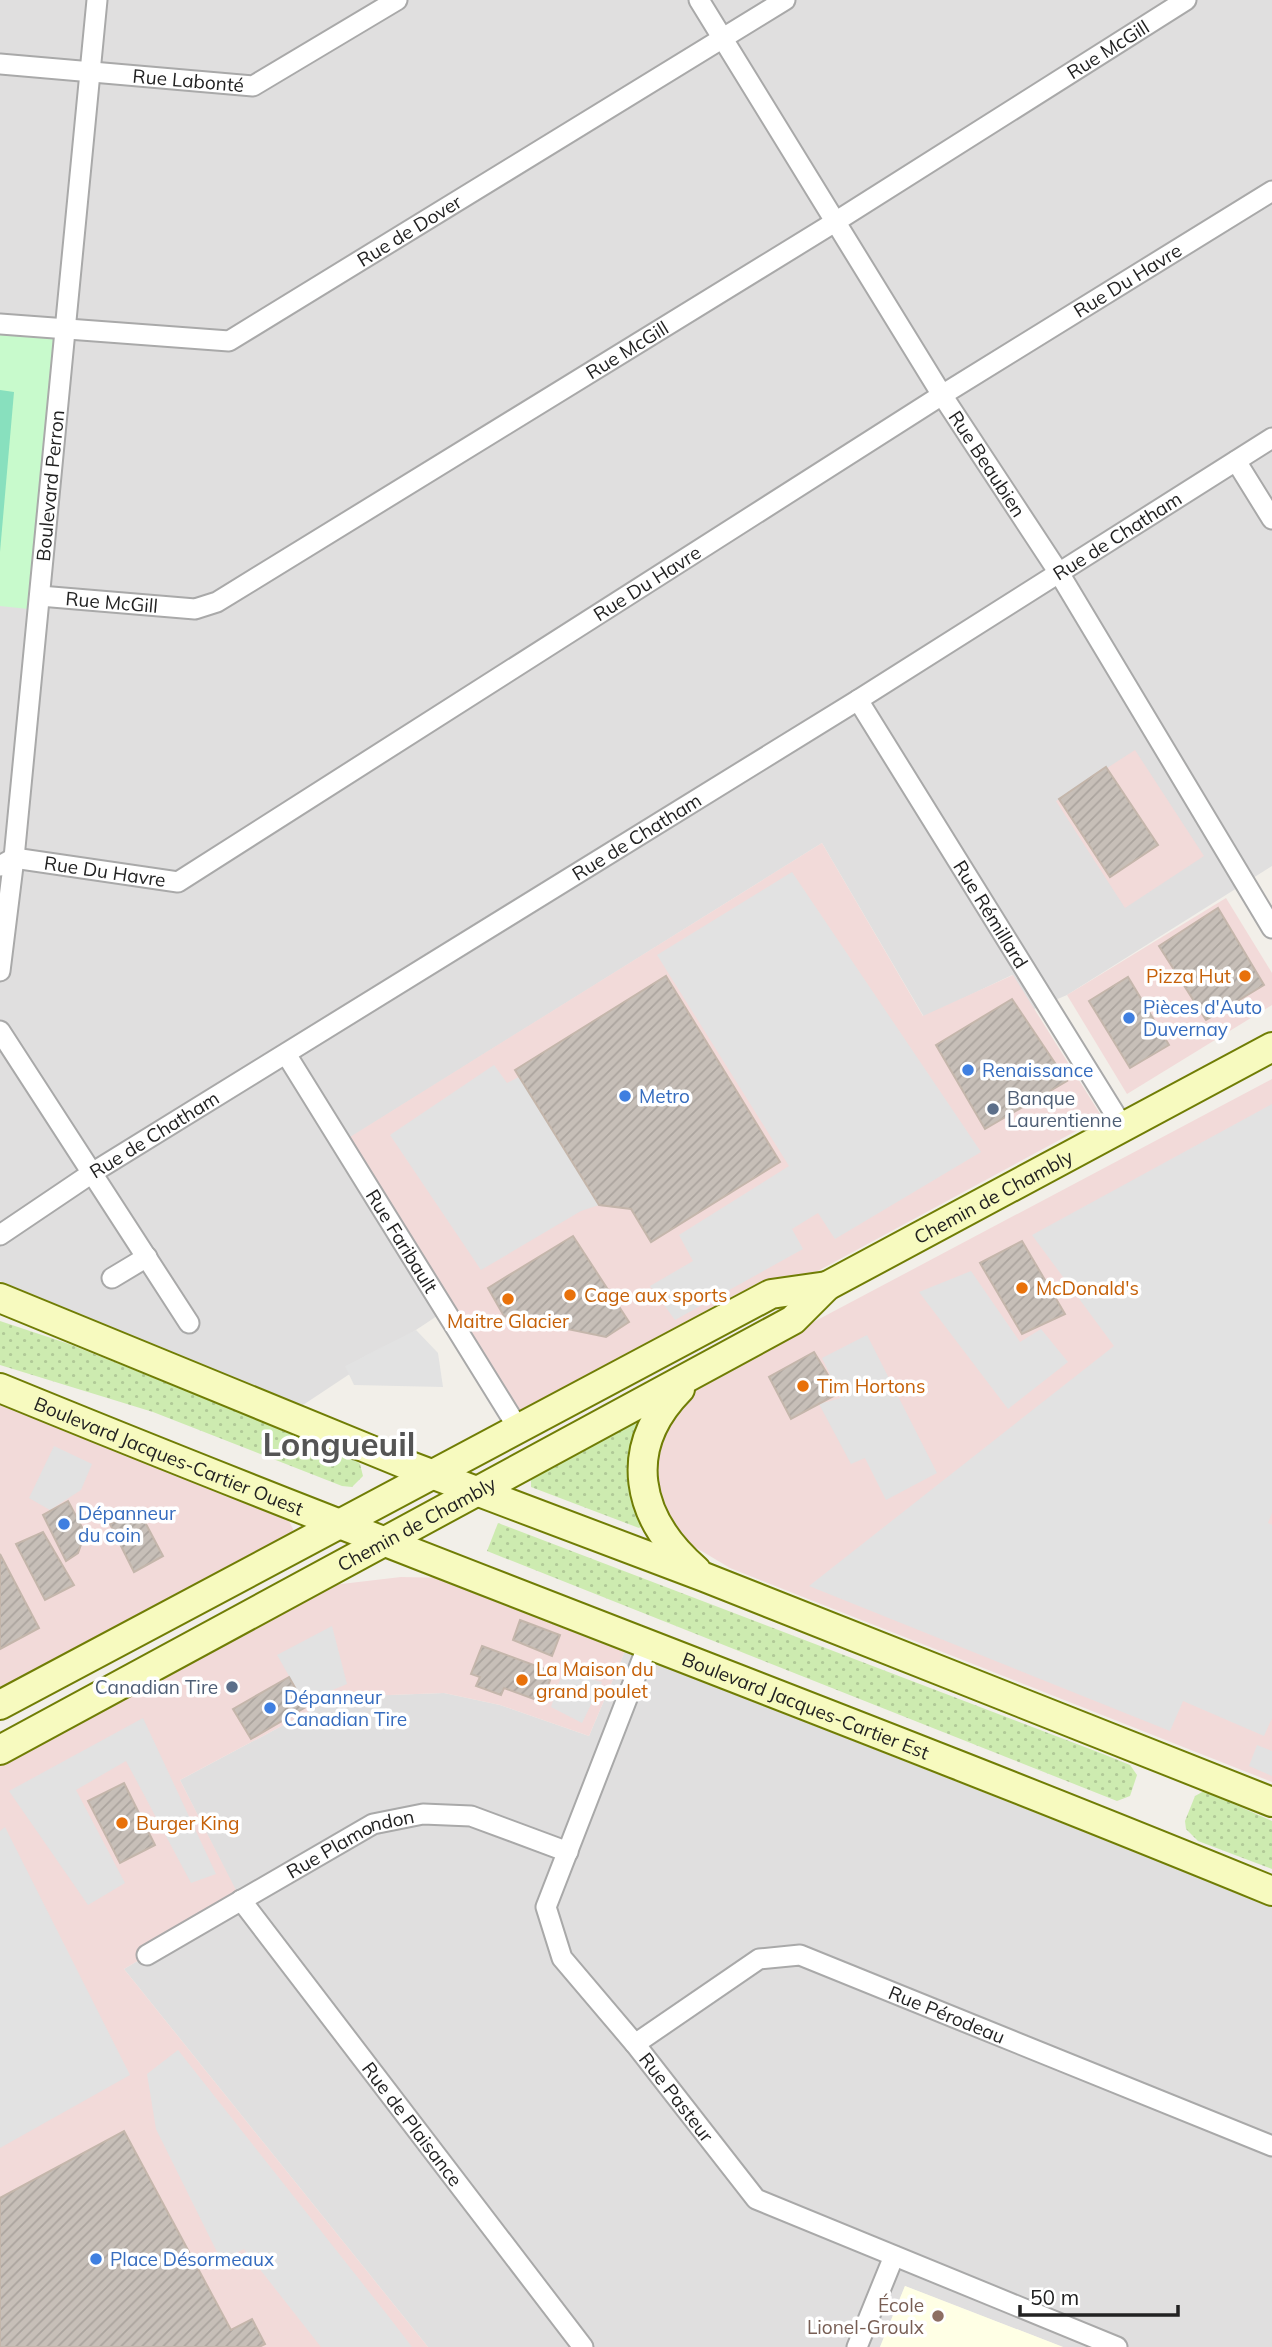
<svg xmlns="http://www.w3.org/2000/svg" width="1272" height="2347" font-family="Mulish,sans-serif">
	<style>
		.residential { fill: #e0dfdf }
		.commercial { fill: #f2dad9 }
		.education { fill: #ffffe5 }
		.grass { fill: url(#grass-dots) }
		.park { fill: #c8facc }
		.pitch { fill: #88e0be }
		.parking { fill: #e2e2e2 }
		.building { fill: url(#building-hatch); stroke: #c4b6ab; stroke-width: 2 }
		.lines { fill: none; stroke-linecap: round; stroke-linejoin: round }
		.minor-casing { stroke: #a9a9a9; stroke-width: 23 }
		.secondary-casing { stroke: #707d05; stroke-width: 32 }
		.minor { stroke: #fff; stroke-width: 19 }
		.secondary { stroke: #f7fabf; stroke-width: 28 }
		.food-dot { fill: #e8710a; stroke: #fff; stroke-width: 2.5 }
		.shop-dot { fill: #3f7fe0; stroke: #fff; stroke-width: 2.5 }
		.service-dot { fill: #5c6f8a; stroke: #fff; stroke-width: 2.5 }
		.education-dot { fill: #8d6e63; stroke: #fff; stroke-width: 2.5 }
		.labels { text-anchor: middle; stroke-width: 7; stroke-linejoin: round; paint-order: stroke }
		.street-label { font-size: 19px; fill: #222; stroke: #fff }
		.food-label { font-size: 19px; fill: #c56008; stroke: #fff; text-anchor: start }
		.shop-label { font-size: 19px; fill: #366cbe; stroke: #fff; text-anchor: start }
		.service-label { font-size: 19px; fill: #4e5e75; stroke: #fff; text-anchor: start }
		.education-label { font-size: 19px; fill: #785e54; stroke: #fff; text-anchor: end }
		.town-label { font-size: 33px; font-weight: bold; fill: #555; stroke: #fff }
	</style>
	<defs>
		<pattern id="grass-dots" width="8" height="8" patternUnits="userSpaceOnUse" patternTransform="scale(1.75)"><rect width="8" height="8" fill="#cdebb0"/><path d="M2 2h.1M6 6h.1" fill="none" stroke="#b0c997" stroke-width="1.8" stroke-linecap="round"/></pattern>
		<pattern id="building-hatch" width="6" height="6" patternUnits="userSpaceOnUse" patternTransform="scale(1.75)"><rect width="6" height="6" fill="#c7bfb8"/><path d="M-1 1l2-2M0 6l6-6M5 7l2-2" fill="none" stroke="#aba49e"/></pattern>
	</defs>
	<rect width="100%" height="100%" fill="#f2efe9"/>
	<g class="residential">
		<polygon points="0,0 1272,0 1272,866 1067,995 1034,1009 1012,975 924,1017 822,843 332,1149 437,1316 300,1407 0,1281"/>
		<polygon points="625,1651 1272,1906 1272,2347 1063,2347 905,2286 880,2347 428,2347 124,1969 240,1900 180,1780 336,1697 444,1693 500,1705 589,1736"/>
	</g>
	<g class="commercial">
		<polygon points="1135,750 1204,856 1125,908 1056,801"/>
		<polygon points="822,843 923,1016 1013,975 1102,1117 814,1273 766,1279 517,1412 350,1137"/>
		<polygon points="1226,898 1272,973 1272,1005 1127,1094 1067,995"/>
		<polygon points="1272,1079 1272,1782 730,1568 683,1540 662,1513 652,1480 653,1445 689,1388"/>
		<polygon points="0,1388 279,1501 293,1529 289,1551 0,1705"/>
		<polygon points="401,1577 449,1578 625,1651 589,1736 500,1705 444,1693 336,1697 180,1780 241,1900 124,1969 428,2347 0,2347 0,1750 333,1585"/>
	</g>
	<polygon class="education" points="905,2286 1063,2347 880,2347"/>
	<g class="grass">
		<polygon points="0,1321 69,1344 350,1456 360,1464 363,1476 352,1487 342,1486 153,1412 0,1365"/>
		<polygon points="647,1411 645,1524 639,1528 531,1487 531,1477"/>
		<polygon points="498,1523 1103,1754 1130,1765 1137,1775 1130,1796 1117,1801 487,1551"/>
		<polygon points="1204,1791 1272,1821 1272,1869 1198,1841 1186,1829 1185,1821 1195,1796"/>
	</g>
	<polygon class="park" points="0,324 65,331 38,610 0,606"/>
	<polygon class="pitch" points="0,390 14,392 0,552"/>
	<g class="parking">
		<polygon points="792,872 981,1152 835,1239 818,1213 792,1229 803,1249 675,1320 650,1286 693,1261 679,1235 789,1166 657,955"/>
		<polygon points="494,1065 507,1083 519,1077 599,1205 581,1211 481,1270 390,1135"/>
		<polygon points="1272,1104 1272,1513 1268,1523 1272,1525 1272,1718 1264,1736 1183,1701 1170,1731 809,1586 1114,1346 1032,1235"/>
		<polygon points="971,1271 1020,1342 1041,1329 1068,1362 1008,1409 919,1292"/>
		<polygon points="416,1330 438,1353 443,1387 354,1385 345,1366"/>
		<polygon points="867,1335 937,1473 886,1500 865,1458 851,1464 819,1404 841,1398 822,1358"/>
		<polygon points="54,1446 92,1464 81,1490 50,1510 29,1498"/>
		<polygon points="332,1626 347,1684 304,1702 277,1655"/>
		<polygon points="563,1671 602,1682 582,1723 551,1707"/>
		<polygon points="143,1718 216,1874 191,1883 126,1761 76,1790 125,1883 88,1905 9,1791"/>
		<polygon points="1257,1745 1272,1751 1272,1776 1249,1766"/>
		<polygon points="5,1827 130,2075 0,2148 0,1831"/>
		<polygon points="178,2050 389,2317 412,2347 321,2347 244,2249 221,2260 156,2129 147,2074"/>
	</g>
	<g class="building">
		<polygon points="1106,767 1158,845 1110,877 1059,799"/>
		<polygon points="1218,908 1264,985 1206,1020 1159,946"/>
		<polygon points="666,976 780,1162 651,1242 631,1209 599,1205 515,1070"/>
		<polygon points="1128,977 1169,1045 1130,1068 1089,1001"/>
		<polygon points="1012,999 1067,1081 985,1129 936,1045"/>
		<polygon points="573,1236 629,1322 606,1337 504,1316 488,1288"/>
		<polygon points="1022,1241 1065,1314 1022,1334 980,1263"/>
		<polygon points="814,1352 839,1393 791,1419 769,1377"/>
		<polygon points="68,1501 85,1533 78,1553 66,1561 43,1515"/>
		<polygon points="138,1509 163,1556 134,1572 110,1524"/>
		<polygon points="43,1532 74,1585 45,1600 16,1544"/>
		<polygon points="0,1554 39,1628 0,1649"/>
		<polygon points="520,1620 560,1635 552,1656 513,1640"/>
		<polygon points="482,1646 553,1672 542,1702 504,1688 501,1695 476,1686 480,1677 471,1674"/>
		<polygon points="289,1677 306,1707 251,1739 233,1709"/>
		<polygon points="124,1783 155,1845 120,1863 88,1801"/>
		<polygon points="124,2131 231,2330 252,2319 265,2344 259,2347 0,2347 0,2198"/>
	</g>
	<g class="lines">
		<defs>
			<g id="minor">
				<path id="s1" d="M699,0L942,395L1059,573L1272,928"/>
				<path id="s2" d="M0,64L253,86L397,0"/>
				<path id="s3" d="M0,324L229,341L785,0"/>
				<polyline points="1236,461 1272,519"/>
				<path id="s4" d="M40,596L195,609L217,602L835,222L1186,0"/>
				<path id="s5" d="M858,700L1123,1127"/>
				<path id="s6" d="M0,866L14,858L178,882L942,395L1272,191"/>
				<path id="s7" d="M0,971L14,858L97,0"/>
				<polyline points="0,1031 189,1323"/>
				<path id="s8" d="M286,1054L518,1428"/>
				<path id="s9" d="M0,1235L92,1173L858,700L1272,438"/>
				<polyline points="112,1278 147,1257"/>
				<path id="s10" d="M649,1642L546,1907L562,1958L635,2044L756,2199L1117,2347"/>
				<path id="s11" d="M241,1900L583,2347"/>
				<path id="s12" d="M147,1955L373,1824L423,1814L471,1816L568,1852"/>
				<path id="s13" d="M635,2044L759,1959L800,1955L1272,2146"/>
				<polyline points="857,2347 894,2256"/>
			</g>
			<g id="secondary">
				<polyline points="0,1298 405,1464 704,1577 1272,1802"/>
				<path id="s14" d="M0,1388C422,1561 850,1718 1272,1891"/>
				<path d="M680,1389C621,1449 636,1518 696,1570"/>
				<polyline points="0,1705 771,1294 827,1286"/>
				<path id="s15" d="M0,1750L793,1320L827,1286L1272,1047"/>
			</g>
		</defs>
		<use href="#minor" class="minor-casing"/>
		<use href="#secondary" class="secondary-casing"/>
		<use href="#minor" class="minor"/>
		<use href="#secondary" class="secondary"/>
	</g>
	<g class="food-dot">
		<circle cx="1245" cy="976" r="7"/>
		<circle cx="1022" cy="1288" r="7"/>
		<circle cx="570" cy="1295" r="7"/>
		<circle cx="508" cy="1299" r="7"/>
		<circle cx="803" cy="1386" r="7"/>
		<circle cx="522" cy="1680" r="7"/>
		<circle cx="122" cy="1823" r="7"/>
	</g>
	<g class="shop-dot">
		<circle cx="1129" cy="1018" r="7"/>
		<circle cx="968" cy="1070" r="7"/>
		<circle cx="625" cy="1096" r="7"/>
		<circle cx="64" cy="1524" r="7"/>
		<circle cx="270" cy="1708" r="7"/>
		<circle cx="96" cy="2259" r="7"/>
	</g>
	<g class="service-dot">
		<circle cx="993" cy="1109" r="7"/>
		<circle cx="232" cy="1687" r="7"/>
	</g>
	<circle class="education-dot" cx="938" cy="2316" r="7"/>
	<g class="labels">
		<g class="street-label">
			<text dy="7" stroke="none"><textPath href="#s4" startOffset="1227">Rue McGill</textPath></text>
			<text dy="7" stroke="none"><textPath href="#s2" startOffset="189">Rue Labonté</textPath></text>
			<text dy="7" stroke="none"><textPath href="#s3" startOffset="441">Rue de Dover</textPath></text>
			<text dy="7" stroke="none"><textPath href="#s6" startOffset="1306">Rue Du Havre</textPath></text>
			<text dy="7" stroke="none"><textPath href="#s4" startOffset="660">Rue McGill</textPath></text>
			<text dy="7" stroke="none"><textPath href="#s1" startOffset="546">Rue Beaubien</textPath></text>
			<text dy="7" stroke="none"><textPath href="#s7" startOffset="488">Boulevard Perron</textPath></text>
			<text dy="7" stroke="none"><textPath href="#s9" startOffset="1318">Rue de Chatham</textPath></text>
			<text dy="7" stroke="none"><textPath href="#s6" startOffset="738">Rue Du Havre</textPath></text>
			<text dy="7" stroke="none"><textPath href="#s4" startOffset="72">Rue McGill</textPath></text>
			<text dy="7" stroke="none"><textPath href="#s9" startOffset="751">Rue de Chatham</textPath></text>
			<text dy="7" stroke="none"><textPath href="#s6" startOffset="108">Rue Du Havre</textPath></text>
			<text dy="7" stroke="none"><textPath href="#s5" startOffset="252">Rue Rémillard</textPath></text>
			<text dy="7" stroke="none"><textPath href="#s9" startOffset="184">Rue de Chatham</textPath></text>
			<text dy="7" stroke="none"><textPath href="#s15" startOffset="1139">Chemin de Chambly</textPath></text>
			<text dy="7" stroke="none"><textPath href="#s8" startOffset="220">Rue Faribault</textPath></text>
			<text dy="7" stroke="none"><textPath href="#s14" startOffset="182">Boulevard Jacques-Cartier Ouest</textPath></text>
			<text dy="7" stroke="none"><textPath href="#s15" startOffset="474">Chemin de Chambly</textPath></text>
			<text dy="7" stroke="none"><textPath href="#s14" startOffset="866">Boulevard Jacques-Cartier Est</textPath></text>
			<text dy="7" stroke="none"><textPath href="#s12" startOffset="233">Rue Plamondon</textPath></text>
			<text dy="7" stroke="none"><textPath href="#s13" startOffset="350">Rue Pérodeau</textPath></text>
			<text dy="7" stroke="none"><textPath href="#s10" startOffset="518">Rue Pasteur</textPath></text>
			<text dy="7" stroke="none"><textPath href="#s11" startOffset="282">Rue de Plaisance</textPath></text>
		</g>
		<g class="food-label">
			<text x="1231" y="983" text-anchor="end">Pizza Hut</text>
			<text x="1036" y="1295">McDonald's</text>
			<text x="584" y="1302">Cage aux sports</text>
			<text x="508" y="1328" text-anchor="middle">Maitre Glacier</text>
			<text x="817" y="1393">Tim Hortons</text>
			<text x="536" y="1676">La Maison du<tspan x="536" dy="22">grand poulet</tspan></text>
			<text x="136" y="1830">Burger King</text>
		</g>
		<g class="shop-label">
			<text x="1143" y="1014">Pièces d'Auto<tspan x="1143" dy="22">Duvernay</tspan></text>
			<text x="982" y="1077">Renaissance</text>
			<text x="639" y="1103">Metro</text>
			<text x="78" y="1520">Dépanneur<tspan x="78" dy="22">du coin</tspan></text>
			<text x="284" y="1704">Dépanneur<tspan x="284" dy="22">Canadian Tire</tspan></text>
			<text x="110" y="2266">Place Désormeaux</text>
		</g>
		<g class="service-label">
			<text x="1007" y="1105">Banque<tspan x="1007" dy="22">Laurentienne</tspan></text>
			<text x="218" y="1694" text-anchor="end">Canadian Tire</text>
		</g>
		<g class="education-label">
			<text x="924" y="2312">École<tspan x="924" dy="22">Lionel-Groulx</tspan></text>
		</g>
		<g class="town-label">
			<text x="339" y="1456">Longueuil</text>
		</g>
	</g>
	<path d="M1020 2305v10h158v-10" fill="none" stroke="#222222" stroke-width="3.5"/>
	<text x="1030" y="2305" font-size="21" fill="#222222" stroke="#ffffff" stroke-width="5" paint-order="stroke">50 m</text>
</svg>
